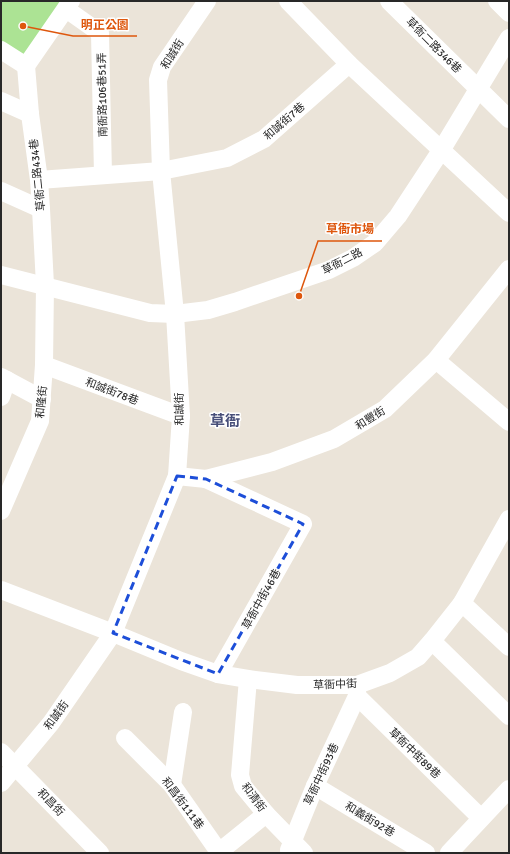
<svg xmlns="http://www.w3.org/2000/svg" width="510" height="854" font-family="Signika,'Noto Sans TC',sans-serif">
	<style>
		.green { fill: #ace394 }
		.lines { fill: none; stroke-linecap: round; stroke-linejoin: round }
		.minor { stroke: #fff; stroke-width: 18 }
		.marked { fill: none; stroke: #1d4ed8; stroke-width: 3; stroke-dasharray: 8 5; stroke-linejoin: round }
		.labels { text-anchor: middle; stroke-width: 3; stroke-linejoin: round; paint-order: stroke }
		.street-label { font-size: 11px; fill: #282828; stroke: #fff }
		.district-label { font-size: 15px; font-weight: bold; fill: #484f79; stroke: #fff }
		.leader { fill: none; stroke: #de570d; stroke-width: 1.5 }
		.callout-dot { fill: #de570d; stroke: #fff; stroke-width: 1.5 }
		.callout-label { font-size: 12px; text-anchor: middle; font-weight: bold; fill: #de570d; stroke: #fff; stroke-width: 3; stroke-linejoin: round; paint-order: stroke }
	</style>
	<rect width="100%" height="100%" fill="#ebe4d9"/>
	<polygon class="green" points="1,1 61,1 25,55 1,42"/>
	<g class="lines">
		<g class="minor">
			<polyline points="288,1 349,64 509,213"/>
			<polyline points="389,1 509,119"/>
			<polyline points="497,1 509,13"/>
			<polyline points="66,9 100,33 103,175"/>
			<polyline points="1,50 26,66 71,1"/>
			<polyline points="1,101 30,114"/>
			<polyline points="39,180 161,171 227,158 264,139 349,64"/>
			<polyline points="1,191 41,209"/>
			<polyline points="1,275 150,313 175,314 208,310 235,302 329,270 353,258 375,243 398,216 442,149 509,38"/>
			<polyline points="436,360 509,422"/>
			<polyline points="44,365 181,416"/>
			<polyline points="1,377 42,399"/>
			<polyline points="1,397 7,380"/>
			<polyline points="177,476 206,479 272,462 334,439 385,409 436,360 509,269"/>
			<polyline points="206,479 303,524 218,674"/>
			<polyline points="1,511 40,421 44,365 45,285 41,209 39,180 30,114 26,66"/>
			<polyline points="1,590 113,633 181,661 218,674 248,679 297,685 357,685 390,673 418,657 432,641 462,603 509,519"/>
			<polyline points="462,603 509,647"/>
			<polyline points="432,641 509,716"/>
			<polyline points="248,679 240,775 243,786 266,814 304,853"/>
			<polyline points="357,685 357,696 481,818"/>
			<polyline points="125,738 172,785 219,852 218,853"/>
			<polyline points="1,752 100,853"/>
			<polyline points="1,783 51,723 113,633 177,476 181,416 175,314 161,171 158,80 162,67 207,1"/>
			<polyline points="172,785 183,712"/>
			<polyline points="315,786 426,853"/>
			<polyline points="289,850 315,786 357,696"/>
			<polyline points="219,852 266,814"/>
			<polyline points="449,853 509,789"/>
		</g>
	</g>
	<path class="marked" d="M177,476L206,479L303,524L218,674L113,633Z"/>
	<g class="labels">
		<g class="street-label">
			<text transform="translate(434 45) rotate(45)" y="4">草衙二路346巷</text>
			<text transform="translate(172 54) rotate(-58)" y="4">和誠街</text>
			<text transform="translate(102 95) rotate(-91)" y="4">南衙路106巷51弄</text>
			<text transform="translate(284 121) rotate(-41)" y="4">和誠街7巷</text>
			<text transform="translate(37 175) rotate(-96)" y="4">草衙二路434巷</text>
			<text transform="translate(342 261) rotate(-27)" y="4">草衙二路</text>
			<text transform="translate(112 391) rotate(21)" y="4">和誠街78巷</text>
			<text transform="translate(41 402) rotate(-84)" y="4">和隆街</text>
			<text transform="translate(179 409) rotate(-91)" y="4">和誠街</text>
			<text transform="translate(370 418) rotate(-32)" y="4">和豐街</text>
			<text transform="translate(261 599) rotate(-61)" y="4">草衙中街46巷</text>
			<text transform="translate(335 684) rotate(-2)" y="4">草衙中街</text>
			<text transform="translate(56 715) rotate(-54)" y="4">和誠街</text>
			<text transform="translate(415 753) rotate(44)" y="4">草衙中街89巷</text>
			<text transform="translate(321 774) rotate(-65)" y="4">草衙中街93巷</text>
			<text transform="translate(254 797) rotate(53)" y="4">和清街</text>
			<text transform="translate(51 802) rotate(46)" y="4">和昌街</text>
			<text transform="translate(183 803) rotate(53)" y="4">和昌街111巷</text>
			<text transform="translate(370 819) rotate(31)" y="4">和義街92巷</text>
		</g>
		<g class="district-label">
			<text x="225" y="426">草衙</text>
		</g>
	</g>
	<path class="leader" d="M23 26L73 36H137M299 296L318 241H382"/>
	<g class="callout-dot">
		<circle cx="23" cy="26" r="4"/>
		<circle cx="299" cy="296" r="4"/>
	</g>
	<g class="callout-label">
		<text x="105" y="29">明正公園</text>
		<text x="350" y="233">草衙市場</text>
	</g>
	<rect width="510" height="854" fill="none" stroke="#282828" stroke-width="4"/>
</svg>
